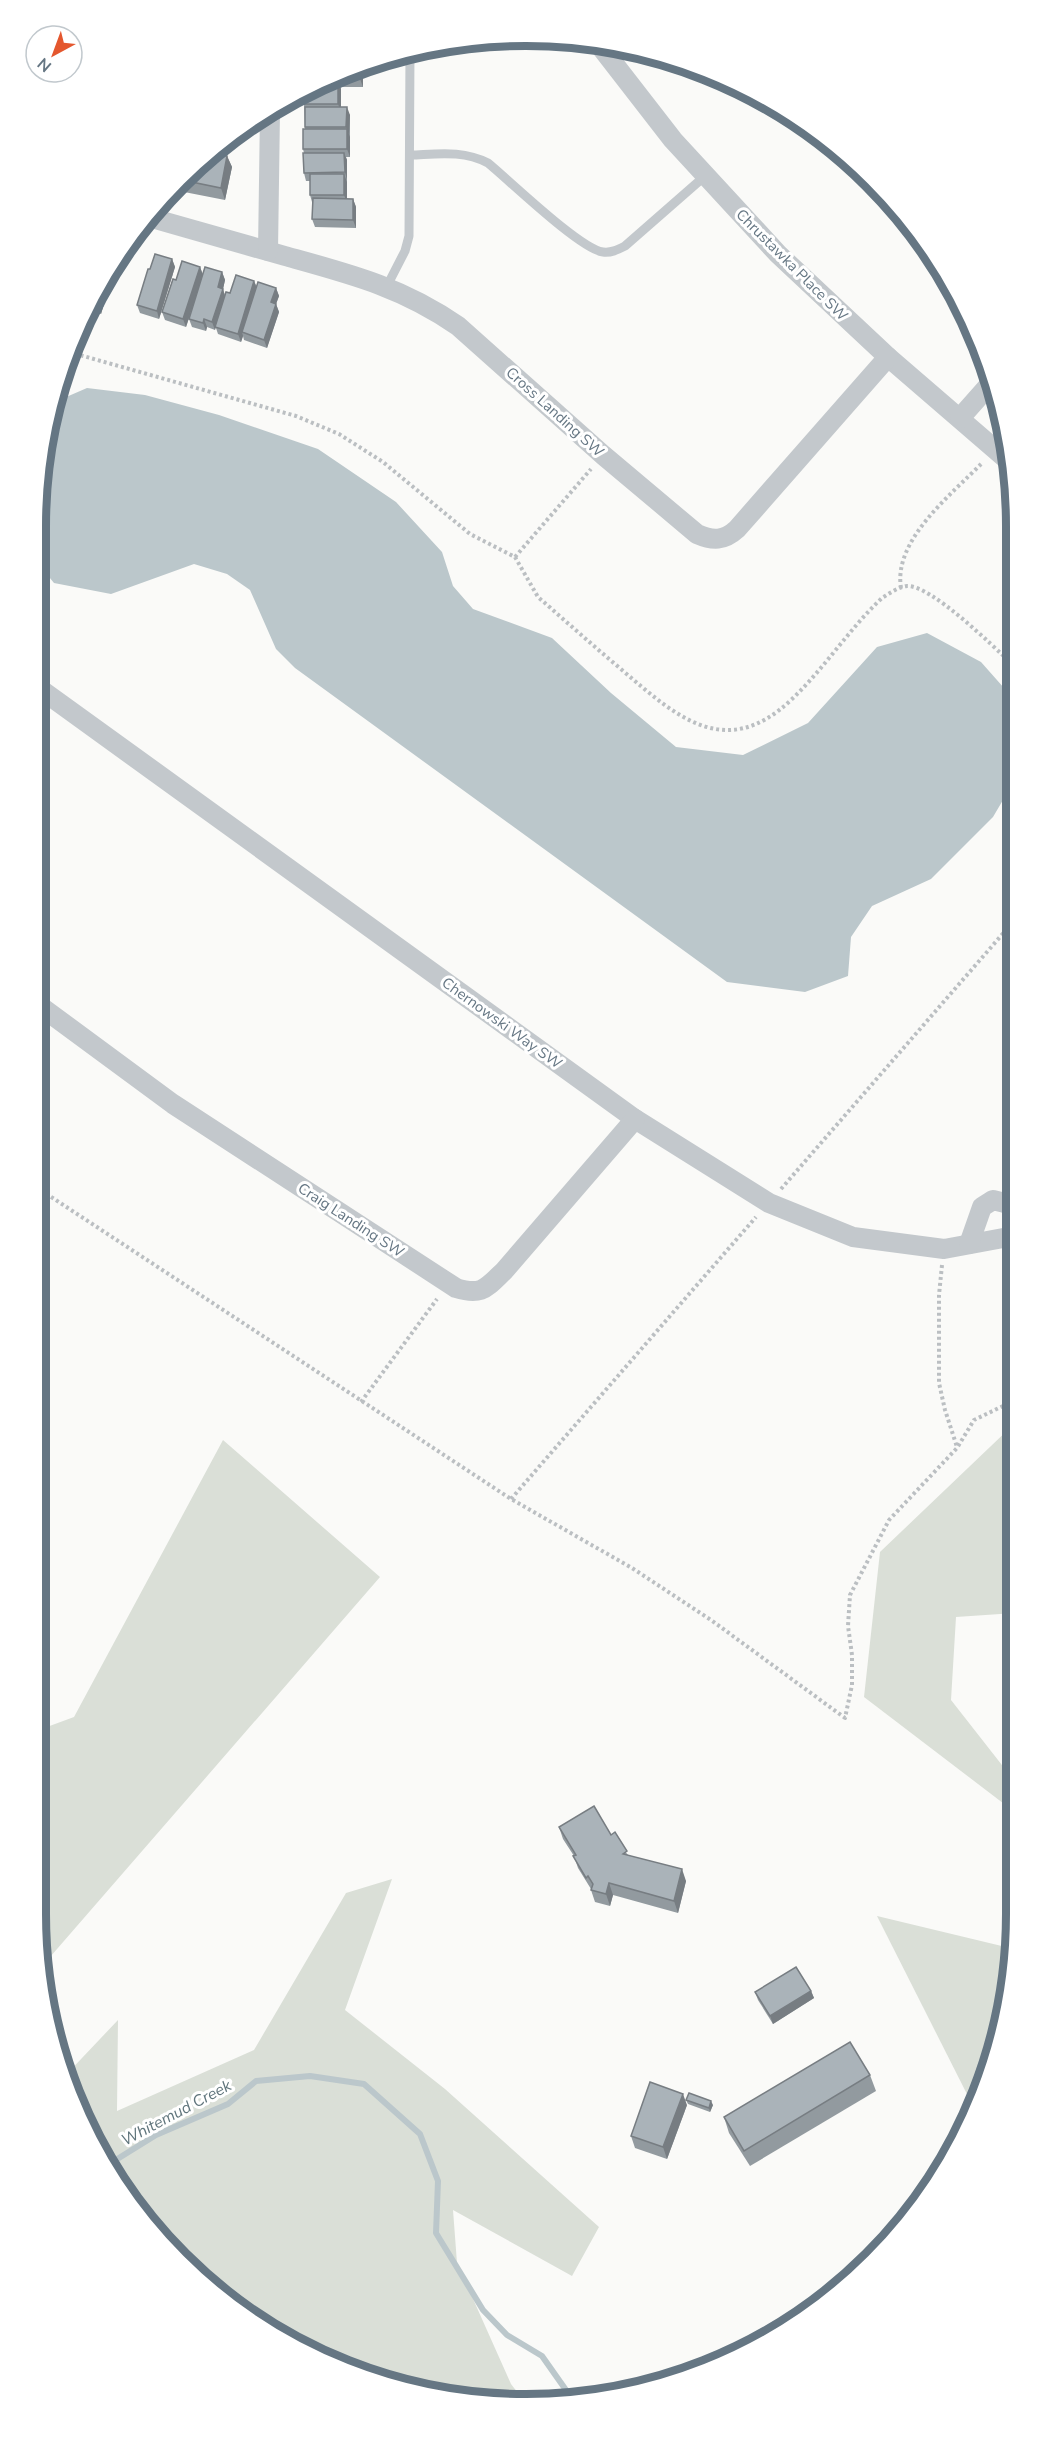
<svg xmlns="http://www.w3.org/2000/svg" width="1052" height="2441" font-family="'Nunito Sans',sans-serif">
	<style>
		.green { fill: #dadfd7 }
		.water { fill: #bbc7cb }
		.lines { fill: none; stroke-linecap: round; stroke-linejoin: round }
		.stream { stroke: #bbc7cb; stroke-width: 6 }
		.path { stroke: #bbbfc2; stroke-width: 4; stroke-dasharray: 3 3; stroke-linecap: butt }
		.service { stroke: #c3c8cc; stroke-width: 9 }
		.minor { stroke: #c3c8cc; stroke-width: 20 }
		.wall { fill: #929a9f }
		.shaded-wall { fill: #777d82 }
		.building { fill: #aab3b9; stroke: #777d82; stroke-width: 1.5 }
		.labels { text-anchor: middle; stroke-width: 6; stroke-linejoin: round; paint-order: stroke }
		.street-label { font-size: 15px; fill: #657683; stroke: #fff }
		.water-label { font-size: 16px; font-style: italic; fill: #60757c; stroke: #fff }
		.rim { fill: none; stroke: #657683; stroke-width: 8 }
	</style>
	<rect width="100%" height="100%" fill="#fafaf8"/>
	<g class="green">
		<polygon points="1013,1425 1015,1613 956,1617 951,1700 1016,1783 1016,1813 864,1697 880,1552"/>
		<polygon points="223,1440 380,1577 44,1964 36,1915 36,1731 74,1717"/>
		<polygon points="392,1879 345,2010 445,2089 599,2227 572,2276 453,2210 457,2263 511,2384 527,2405 431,2396 281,2340 157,2238 101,2160 64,2077 118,2020 117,2111 254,2050 346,1893"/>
		<polygon points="877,1916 1010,1948 990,2073 974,2108"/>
	</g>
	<polygon class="water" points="87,388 145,395 219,415 318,449 396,502 442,552 453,586 473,609 552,638 611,693 676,747 743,755 808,723 877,647 927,633 981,662 1012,697 1013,783 993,817 931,879 872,906 851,937 848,976 805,992 727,982 295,668 276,649 250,590 227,574 194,564 111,594 54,583 36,561 36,526 57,401"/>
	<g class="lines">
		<polyline class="stream" points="106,2166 156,2135 228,2104 256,2081 310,2076 364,2084 420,2134 438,2181 436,2233 483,2310 507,2335 542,2356 573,2400"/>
		<g class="path">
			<path d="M69,352L296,416L339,434L383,462L470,534L515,557L538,597L546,604C571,626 596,648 622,670C676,716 725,762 791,700C824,669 849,629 882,598C890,593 898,587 907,586C931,585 993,646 1012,664"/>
			<polyline points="515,557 591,469"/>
			<path d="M901,588C893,540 951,495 982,463"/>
			<polyline points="36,1187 511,1499 632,1568 711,1620 845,1718 852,1685 852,1655 848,1626 850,1595 889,1520 957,1448 974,1420 1003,1406 1015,1404"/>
			<polyline points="781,1189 1013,922"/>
			<polyline points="942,1265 939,1295 939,1383 945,1410 957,1447"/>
			<polyline points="361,1402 437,1299"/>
			<polyline points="511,1499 756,1217"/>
		</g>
		<g class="service">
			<path d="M411,155C438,154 463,150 488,163C510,181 580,249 603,252C611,253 617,250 625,246L705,176"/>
			<polyline points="387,286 405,251 409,236 410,51"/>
		</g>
		<g class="minor">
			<polyline points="597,42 673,140 778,254 888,357 1012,464"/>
			<path d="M148,217C193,230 239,243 285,256C350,274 402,287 458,326L603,455L697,534C713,541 724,541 737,529L888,357"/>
			<polyline points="268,251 270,111"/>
			<polyline points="960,418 991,383"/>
			<polyline points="36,686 635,1119 769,1203 853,1237 944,1249 1014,1236"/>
			<path d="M36,1003L173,1104L456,1288C482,1296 486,1288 504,1271L635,1119"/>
			<polyline points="969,1244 982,1207 993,1200 1005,1203 1014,1208"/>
		</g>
	</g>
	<g class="wall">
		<polygon points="363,66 363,87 340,87 341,89 341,107 350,115 350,157 346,157 347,160 347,199 353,199 356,207 356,228 315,227 312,219 312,202 310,195 310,181 306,181 304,173 304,153 303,149 305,129 304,104 310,86"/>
		<polygon points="228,137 230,149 219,147 222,154 227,156 232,167 225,200 174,190 173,188"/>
		<polygon points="172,259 175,267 159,319 140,313 137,305 150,269"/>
		<polygon points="200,267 203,275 186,327 165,320 162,312 176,280"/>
		<polygon points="114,270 101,314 89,310 102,281"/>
		<polygon points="222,272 225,280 223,289 225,295 254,281 257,287 276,288 279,296 276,304 279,312 267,348 244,340 243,336 241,342 218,334 216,328 215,330 207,327 206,331 192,327 189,319"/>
		<polygon points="559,1827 611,1835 628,1855 686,1881 678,1913 613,1895 610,1906 595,1902 591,1890 591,1889 578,1868 574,1856 563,1839"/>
		<polygon points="811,1991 814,1998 773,2024 758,2000 755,1992"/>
		<polygon points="870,2075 876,2091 750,2166 729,2133 724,2117"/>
		<polygon points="686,2100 713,2105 710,2112 688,2104"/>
		<polygon points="687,2105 667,2159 635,2148 631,2136"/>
	</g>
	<g class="shaded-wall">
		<polygon points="363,66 363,87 360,79 360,67"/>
		<polygon points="338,81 341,89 341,112 338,104"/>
		<polygon points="347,107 350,115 349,135 346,127"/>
		<polygon points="347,129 350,137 350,157 347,149"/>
		<polygon points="232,135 230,149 227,141 228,137"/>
		<polygon points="344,153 347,160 347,180 345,172"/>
		<polygon points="227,156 232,167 225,200 221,188"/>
		<polygon points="344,174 347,182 347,203 344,195"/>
		<polygon points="353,199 356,207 356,228 353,220"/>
		<polygon points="172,259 175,267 159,319 157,311"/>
		<polygon points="112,266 114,270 101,314 99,306 108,272"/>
		<polygon points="200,267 203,275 186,327 183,319"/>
		<polygon points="222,272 225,280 223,289 225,297 215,327 215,330 212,322 218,287"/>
		<polygon points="254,281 257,289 242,332 243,336 241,342 238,334"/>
		<polygon points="276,288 279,296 276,304 279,312 267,348 264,340 271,302"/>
		<polygon points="204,319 207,327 206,331 203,323"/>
		<polygon points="682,1869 686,1881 678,1913 674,1901"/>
		<polygon points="609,1883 613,1895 610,1906 606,1894"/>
		<polygon points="811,1991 814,1998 773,2024 770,2016"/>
		<polygon points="683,2094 687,2105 667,2159 663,2147"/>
		<polygon points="711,2101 713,2105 710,2112 709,2108"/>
	</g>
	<g class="building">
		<polygon points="360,67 360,79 330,79"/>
		<polygon points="323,81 338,81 338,104 304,104 304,90 310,86"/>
		<polygon points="305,107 347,107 346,127 305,127"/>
		<rect x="303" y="129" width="44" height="20"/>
		<polygon points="218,146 217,154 227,156 221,188 182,180"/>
		<polygon points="303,153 344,153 345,172 304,173"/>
		<rect x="310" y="174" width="34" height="21"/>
		<polygon points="313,198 353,199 353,220 312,219"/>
		<polygon points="155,254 172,259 157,311 137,305 148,269 150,269"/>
		<polygon points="182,261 200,267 183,319 162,312 173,279 176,280"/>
		<polygon points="205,267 222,272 218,287 223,289 212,322 204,319 203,323 189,319"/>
		<polygon points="108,272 99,306 91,304 102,281"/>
		<polygon points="236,275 254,281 238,334 215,327 226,292 230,293"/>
		<polygon points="258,282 276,288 271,302 276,304 264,340 242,332"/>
		<polygon points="594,1806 611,1835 615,1832 627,1851 623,1854 682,1869 674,1901 609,1883 606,1894 591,1890 593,1884 588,1876 586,1878 573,1856 576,1855 559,1827"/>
		<polygon points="796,1967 811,1991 770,2016 755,1992"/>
		<polygon points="850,2042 870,2075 744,2151 724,2117"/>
		<polygon points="650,2082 683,2094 663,2147 631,2136"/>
		<polygon points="689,2093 711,2101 709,2108 686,2100"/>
	</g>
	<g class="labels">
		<g class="street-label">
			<text transform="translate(792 265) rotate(45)" y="5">Chrustawka Place SW</text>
			<text transform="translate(555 412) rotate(42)" y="5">Cross Landing SW</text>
			<text transform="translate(502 1023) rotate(36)" y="5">Chernowski Way SW</text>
			<text transform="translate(351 1220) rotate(33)" y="5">Craig Landing SW</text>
		</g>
		<g class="water-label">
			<text transform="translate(176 2112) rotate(-28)" y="6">Whitemud Creek</text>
		</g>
	</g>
	<path d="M0 0H1052V2441H0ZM526 46H526A480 480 0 0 1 1006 526V1914A480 480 0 0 1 526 2394H526A480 480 0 0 1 46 1914V526A480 480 0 0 1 526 46Z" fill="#fff" fill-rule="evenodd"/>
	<path class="rim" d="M526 46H526A480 480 0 0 1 1006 526V1914A480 480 0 0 1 526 2394H526A480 480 0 0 1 46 1914V526A480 480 0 0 1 526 46Z"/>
	<g transform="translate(54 54) rotate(221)"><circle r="28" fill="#ffffff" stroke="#c1c8cd" stroke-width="1.5"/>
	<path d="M0-4.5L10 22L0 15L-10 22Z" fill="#e4572e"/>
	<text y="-9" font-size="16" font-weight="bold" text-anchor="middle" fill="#657683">N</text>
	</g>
</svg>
